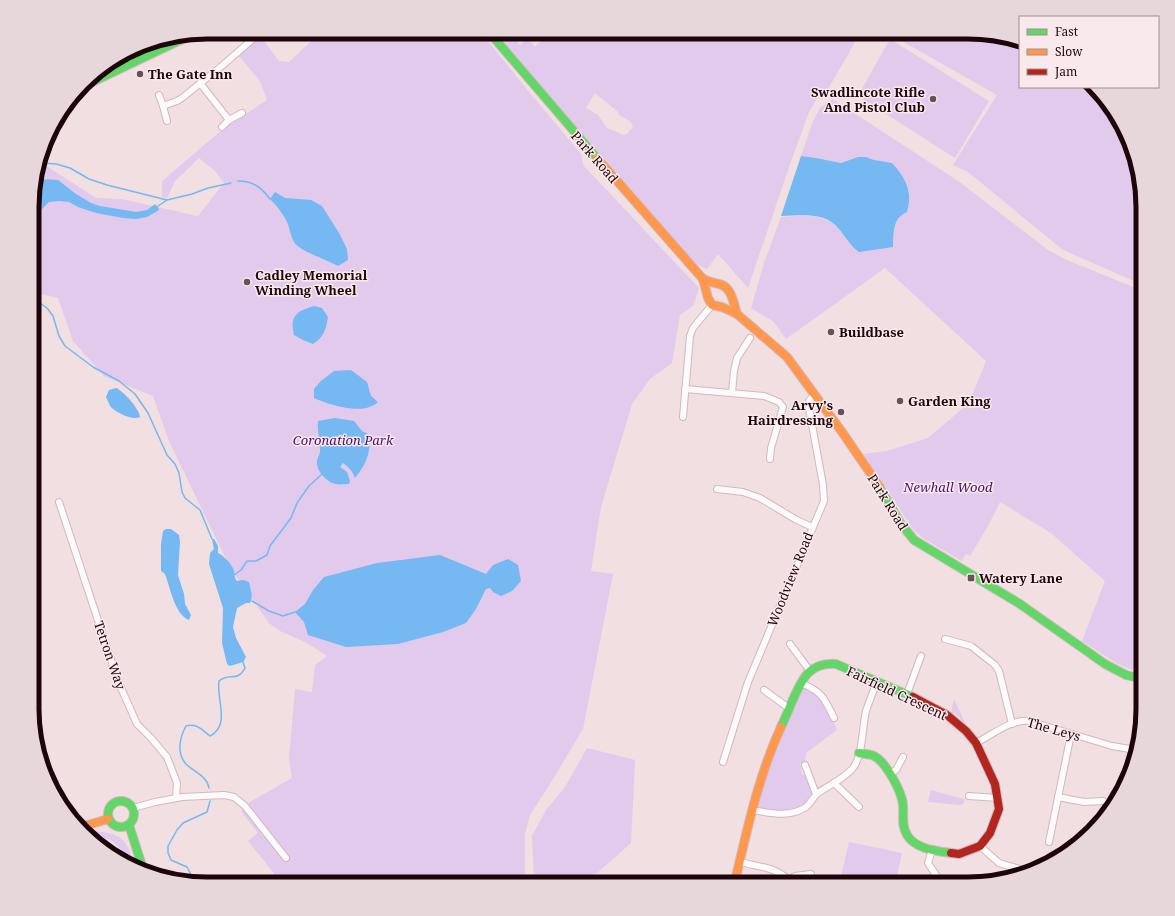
<svg xmlns="http://www.w3.org/2000/svg" width="1175" height="916" font-family="'Noto Serif',serif">
	<style>
		.green { fill: #e1caec; fill-rule: evenodd }
		.water { fill: #75b8f2 }
		.lines { fill: none; stroke-linecap: round; stroke-linejoin: round }
		.stream { stroke: #75b8f2; stroke-width: 1.5 }
		.street-casing { stroke: #d0b9be; stroke-width: 8 }
		.fast-casing { stroke: #d0b9be; stroke-width: 10 }
		.slow-casing { stroke: #d0b9be; stroke-width: 10 }
		.jam-casing { stroke: #d0b9be; stroke-width: 10 }
		.street { stroke: #fdfafb; stroke-width: 6 }
		.fast { stroke: #63d668; stroke-width: 8 }
		.slow { stroke: #ff974d; stroke-width: 8 }
		.jam { stroke: #b3261e; stroke-width: 8 }
		.poi-dot { fill: #685156; stroke: #fae9ec; stroke-width: 1.5 }
		.labels { text-anchor: middle; stroke-width: 3; stroke-linejoin: round; paint-order: stroke }
		.poi-label { font-size: 13px; font-weight: bold; fill: #1e050b; stroke: #fae9ec; text-anchor: start }
		.street-label { font-size: 13px; fill: #1e050b; stroke: #fae9ec }
		.park-label { font-size: 13px; font-style: italic; fill: #48136e; stroke: #fae9ec }
		.rim { fill: none; stroke: #1e050b; stroke-width: 5 }
	</style>
	<rect width="100%" height="100%" fill="#f1dfe2"/>
	<g class="green">
		<polygon points="321,32 481,32 524,86 581,154 583,165 699,288 693,306 680,315 672,363 650,379 632,404 601,507 591,571 613,574 583,729 555,776 530,815 525,834 525,884 277,884 273,872 248,841 258,833 241,811 250,802 292,778 289,758 295,689 312,692 315,665 327,656 307,643 280,631 270,624 237,578 223,553 169,441 153,396 104,376 73,341 58,298 33,292 34,184 38,169 48,167 96,198 121,199 198,216 224,183 215,171 199,158 175,181 167,198 162,197 162,181 223,129 267,100 260,81 239,56 261,37 279,61 289,62"/>
		<path d="M499,32H512L513,33L511,35L520,45L528,38L535,47L541,41L533,32H861L824,96L819,95L809,112L790,164L748,288L718,254L707,269L696,264L538,82L506,44ZM595,93L618,112L619,115L630,121L633,127L627,134L624,135L607,128L598,115L586,108Z"/>
		<polygon points="886,32 980,32 1020,42 1020,87 1092,87 1130,140 1143,206 1143,285 1063,250 968,172 953,165 997,95"/>
		<polygon points="167,39 139,53 137,49 150,41"/>
		<polygon points="890,39 989,101 955,158 858,96"/>
		<path d="M833,99L961,183L1048,250L1067,260L1143,291V674L1118,664L1082,641L1105,581L1051,533L1000,502L988,526L970,556L966,554L962,561L924,539L912,528L880,478L863,454L887,451L928,438L969,403L986,361L885,268L786,339L773,321L751,308L764,263L781,217C800,216 822,212 837,227C843,232 847,240 852,247H893L895,225L900,215L909,192L904,178L892,163L874,160L866,157H858L841,163L816,158L801,156L813,121L820,108Z"/>
		<path d="M803,686L815,691L823,700L837,730L806,753L805,761L800,764L802,775H806L813,796C796,815 784,812 761,809L757,804L767,766Z"/>
		<polygon points="954,699 966,725 956,714 951,713"/>
		<polygon points="587,748 635,760 631,843 597,873 568,884 534,884 532,836 546,810 565,787"/>
		<polygon points="931,790 964,799 964,803 961,805 928,802"/>
		<path d="M92,831C124,833 126,839 136,868L126,862L121,849L111,840L93,834L88,836L85,832Z"/>
		<polygon points="849,842 902,853 895,884 839,884"/>
	</g>
	<g class="water">
		<path d="M801,156L816,158L841,163L858,157H866L874,160L892,163C906,178 913,192 907,212C892,218 894,233 893,247L859,252C850,246 846,237 839,229C825,211 800,216 781,216Z"/>
		<polygon points="41,179 58,180 76,194 91,203 100,206 136,212 147,210 155,204 158,207 159,210 147,217 136,219 123,218 96,213 78,207 69,202 59,201 49,202 33,218 34,184 35,180"/>
		<path d="M275,192L285,198L311,200L322,206L339,233L347,249L348,260L338,266C328,260 299,251 294,242C291,237 290,230 288,224C284,215 277,206 270,199Z"/>
		<path d="M314,306L322,308L328,317C326,329 324,337 313,344L303,340L294,335C289,316 297,311 314,306Z"/>
		<path d="M351,370L367,382L371,396L378,402C364,416 329,405 314,398V389L321,381L334,371Z"/>
		<path d="M116,388C122,390 140,409 140,417C132,421 115,412 110,406C109,403 107,400 106,397L109,390Z"/>
		<path d="M335,418L354,421L362,431L370,435C370,454 367,463 355,478C353,472 349,467 343,463L340,467L347,472L350,481L349,484C345,484 340,485 336,484C328,483 318,473 317,464C316,459 321,454 320,449C320,439 317,430 318,421Z"/>
		<path d="M166,529H171L179,535L180,542L178,575L184,594L185,604L191,615L189,620C175,615 170,587 165,574L161,571V544L163,531Z"/>
		<path d="M212,539H214L218,546V553C224,556 232,564 234,571C235,575 234,578 237,581L243,580L249,582C250,588 254,597 250,603H246L237,608L233,627L236,638L246,657L243,662L230,666L227,664L222,643L223,608L209,564L210,553L214,549Z"/>
		<polygon points="440,555 486,574 493,565 508,559 518,565 521,581 512,591 501,596 493,592 490,588 486,589 476,609 466,623 443,632 398,644 346,647 308,635 304,622 295,612 305,604 313,590 324,577 377,563"/>
	</g>
	<g class="lines">
		<g class="stream">
			<polyline points="41,163 56,164 70,168 89,179 107,185 167,200 192,194 208,188 231,183"/>
			<path d="M238,181C253,181 261,187 270,199"/>
			<polyline points="158,206 167,200"/>
			<polyline points="33,298 47,308 53,316 59,336 65,346 93,367 119,381 135,394 148,413 167,455 175,464 179,473 182,492 185,498 200,510 212,539"/>
			<polyline points="234,575 241,570 247,561 256,561 267,555 270,546 291,518 297,503 309,486 322,474"/>
			<polyline points="252,601 269,611 283,616 295,612"/>
			<path d="M209,788C207,776 194,772 186,764C176,753 180,737 186,726C197,723 202,730 210,736C231,725 216,699 219,681C230,672 237,683 245,668L243,662"/>
			<polyline points="196,884 187,867 171,860 168,853 168,846 177,830 183,823 207,812 210,801"/>
		</g>
		<defs>
			<g id="street">
				<polyline points="200,83 229,120"/>
				<polyline points="159,95 163,106 177,101 182,98 223,65 261,32"/>
				<polyline points="163,106 167,121"/>
				<polyline points="222,127 229,120 242,113"/>
				<polyline points="685,389 764,396 779,402 783,407 771,448 770,459"/>
				<polyline points="732,393 734,371 737,358 750,338"/>
				<polyline points="683,417 690,336 693,328 712,305"/>
				<polyline points="717,489 743,492 760,498 795,519 812,527"/>
				<polyline points="59,502 118,681 137,724 151,738 167,757 177,783 176,798"/>
				<polyline points="945,639 971,646 995,665 999,671 1012,724"/>
				<polyline points="790,644 810,671"/>
				<path d="M801,683C822,692 824,697 834,718"/>
				<polyline points="764,690 790,709"/>
				<polyline points="907,694 921,656"/>
				<path d="M976,743C992,735 1011,719 1029,721L1112,746L1136,750"/>
				<polyline points="723,762 748,682 824,501 823,485 809,408 809,401 814,395"/>
				<polyline points="805,765 816,794"/>
				<polyline points="890,774 896,770 903,757"/>
				<polyline points="834,783 859,807"/>
				<polyline points="969,796 998,798"/>
				<polyline points="1058,797 1084,802 1103,801"/>
				<polyline points="133,808 155,802 182,797 224,795 234,797 245,806 286,858"/>
				<path d="M752,810C770,813 790,818 806,807C811,803 813,797 818,793C829,785 844,779 853,768C863,755 862,728 866,711C869,702 873,692 877,682"/>
				<polyline points="1049,842 1071,734"/>
				<polyline points="980,846 999,863 1030,872"/>
				<polyline points="932,850 928,863 938,878 939,884"/>
				<path d="M740,862C758,867 780,867 792,884"/>
				<polyline points="789,880 795,876 811,874"/>
			</g>
			<g id="fast">
				<polyline points="489,32 597,158"/>
				<polyline points="82,87 191,35"/>
				<polyline points="879,486 901,524 914,540 1020,604 1105,664 1126,675 1143,679"/>
				<path d="M781,727C784,720 788,712 791,704C801,682 807,662 836,664L913,697"/>
				<path d="M859,753C864,754 870,754 874,756C886,762 902,792 903,805C904,816 901,825 907,835C915,849 937,851 951,853"/>
				<circle cx="121" cy="814" r="13"/>
				<polyline points="129,825 144,872"/>
			</g>
			<g id="slow">
				<path d="M597,158L703,279C709,282 716,283 722,285C732,289 734,305 737,314"/>
				<polyline points="703,279 708,298 712,305 722,307 737,314 787,357 842,432 879,486"/>
				<polyline points="81,827 108,819"/>
				<path d="M736,884V877C748,826 759,775 781,727"/>
			</g>
			<polyline id="jam" points="913,697 947,715 966,731 976,743 995,784 999,809 990,833 980,846 959,854 951,853"/>
		</defs>
		<use href="#street" class="street-casing"/>
		<use href="#fast" class="fast-casing"/>
		<use href="#slow" class="slow-casing"/>
		<use href="#jam" class="jam-casing"/>
		<use href="#street" class="street"/>
		<use href="#fast" class="fast"/>
		<use href="#slow" class="slow"/>
		<use href="#jam" class="jam"/>
	</g>
	<g class="poi-dot">
		<circle cx="140" cy="74" r="4"/>
		<circle cx="933" cy="99" r="4"/>
		<circle cx="247" cy="282" r="4"/>
		<circle cx="831" cy="332" r="4"/>
		<circle cx="900" cy="401" r="4"/>
		<circle cx="841" cy="412" r="4"/>
		<rect x="967" y="574" width="8" height="8" rx="2"/>
	</g>
	<g class="labels">
		<g class="poi-label">
			<text x="148" y="79">The Gate Inn</text>
			<text x="925" y="97" text-anchor="end">Swadlincote Rifle<tspan x="925" dy="15">And Pistol Club</tspan></text>
			<text x="255" y="280">Cadley Memorial<tspan x="255" dy="15">Winding Wheel</tspan></text>
			<text x="839" y="337">Buildbase</text>
			<text x="908" y="406">Garden King</text>
			<text x="833" y="410" text-anchor="end">Arvy's<tspan x="833" dy="15">Hairdressing</tspan></text>
			<text x="979" y="583">Watery Lane</text>
		</g>
		<g class="street-label">
			<text transform="translate(595 157) rotate(49)" y="5">Park Road</text>
			<text transform="translate(888 502) rotate(58)" y="5">Park Road</text>
			<text transform="translate(790 579) rotate(-68)" y="5">Woodview Road</text>
			<text transform="translate(110 655) rotate(71)" y="5">Tetron Way</text>
			<text transform="translate(897 693) rotate(25)" y="5">Fairfield Crescent</text>
			<text transform="translate(1054 729) rotate(16)" y="5">The Leys</text>
		</g>
		<g class="park-label">
			<text x="343" y="445">Coronation Park</text>
			<text x="948" y="492">Newhall Wood</text>
		</g>
	</g>
	<path d="M0 0H1175V916H0ZM207 39H968A168 168 0 0 1 1136 207V709A168 168 0 0 1 968 877H207A168 168 0 0 1 39 709V207A168 168 0 0 1 207 39Z" fill="#e8d7da" fill-rule="evenodd"/>
	<path class="rim" d="M207 39H968A168 168 0 0 1 1136 207V709A168 168 0 0 1 968 877H207A168 168 0 0 1 39 709V207A168 168 0 0 1 207 39Z"/>
	<rect x="1019" y="16" width="140" height="72" fill="#fae9ec" stroke="#a28e92"/>
	<rect x="1027" y="29" width="20" height="6" fill="#63d668" stroke="#a28e92"/>
	<text x="1055" y="36" font-size="12" fill="#1e050b">Fast</text>
	<rect x="1027" y="49" width="20" height="6" fill="#ff974d" stroke="#a28e92"/>
	<text x="1055" y="56" font-size="12" fill="#1e050b">Slow</text>
	<rect x="1027" y="69" width="20" height="6" fill="#b3261e" stroke="#a28e92"/>
	<text x="1055" y="76" font-size="12" fill="#1e050b">Jam</text>
</svg>
